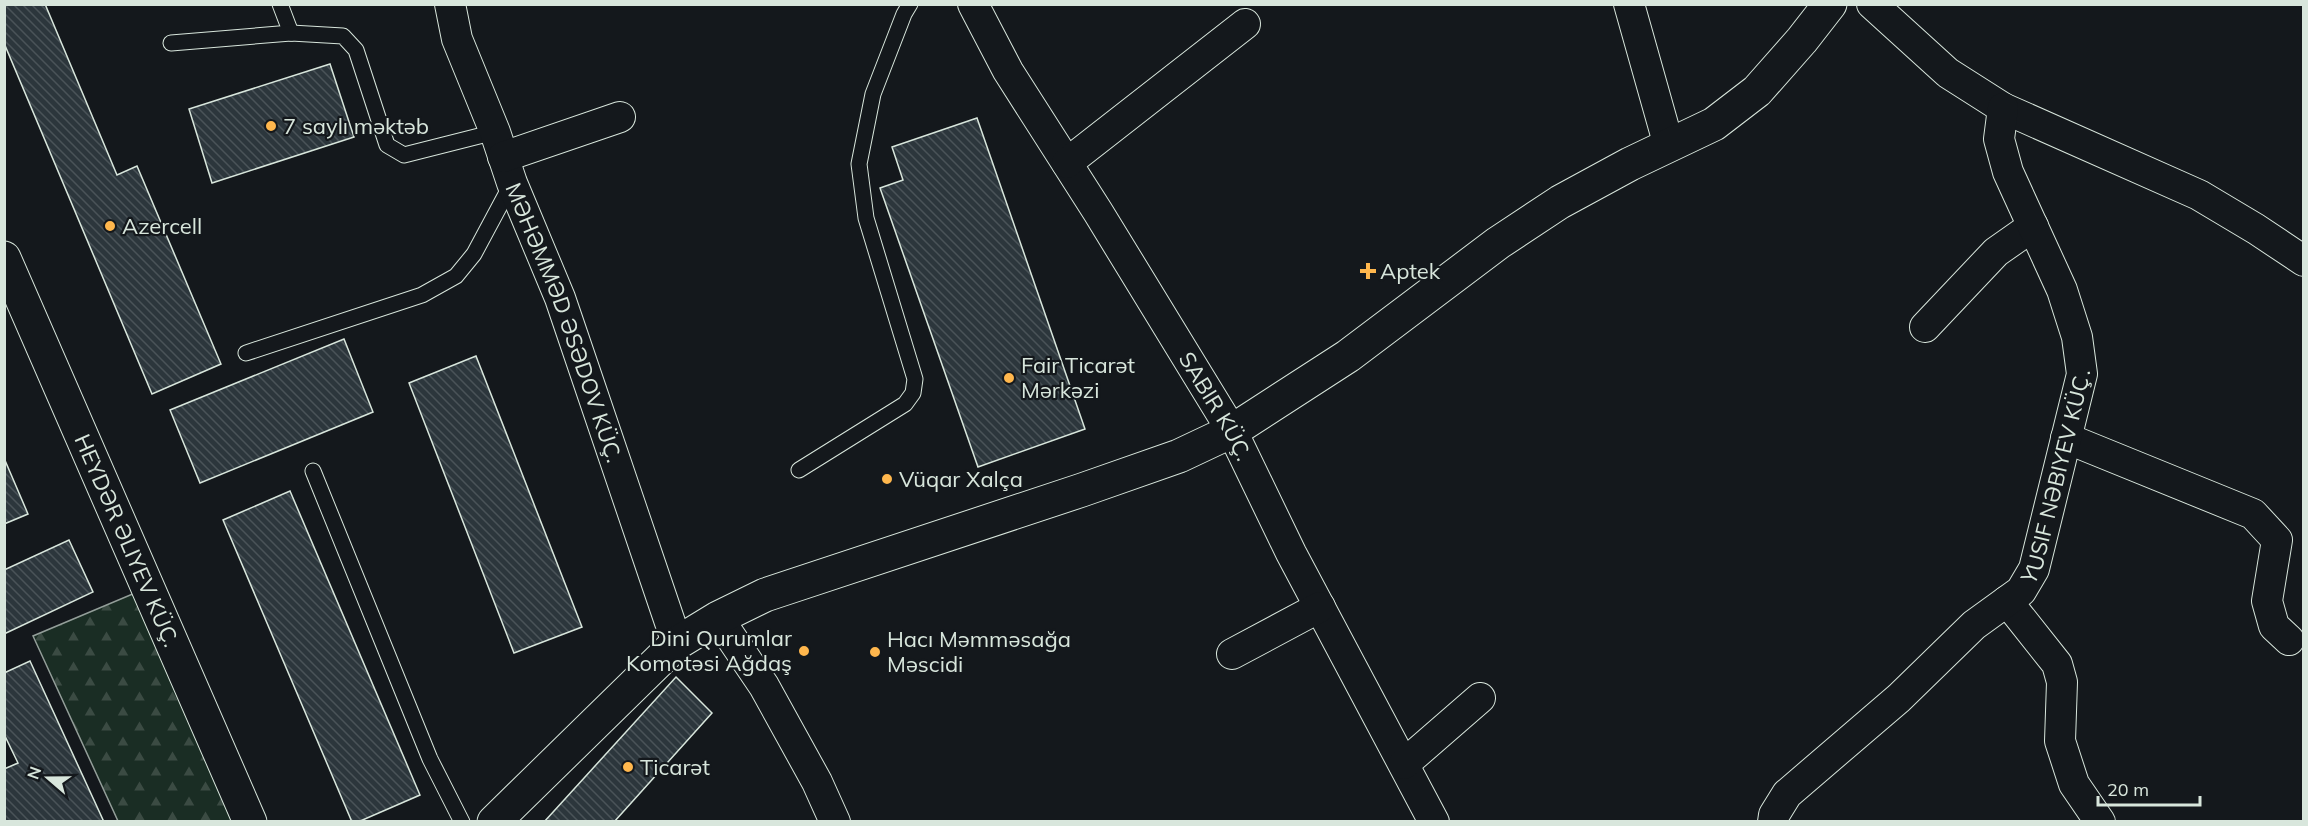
<svg xmlns="http://www.w3.org/2000/svg" width="2308" height="826" font-family="Mulish,sans-serif">
	<style>
		.forest { fill: url(#forest-firs); stroke: #939e99; stroke-width: 1.5 }
		.building { fill: url(#building-back-hatch); stroke: #d8e6dc; stroke-width: 1.5 }
		.lines { fill: none; stroke-linecap: round; stroke-linejoin: round }
		.service-casing { stroke: #d8e6dc; stroke-width: 17 }
		.minor-casing { stroke: #d8e6dc; stroke-width: 32 }
		.tertiary-casing { stroke: #d8e6dc; stroke-width: 35 }
		.secondary-casing { stroke: #d8e6dc; stroke-width: 35 }
		.service { stroke: #14181c; stroke-width: 15 }
		.minor { stroke: #14181c; stroke-width: 30 }
		.tertiary { stroke: #14181c; stroke-width: 33 }
		.secondary { stroke: #14181c; stroke-width: 33 }
		.poi-dot { fill: #ffb74d; stroke: #14181c; stroke-width: 2 }
		.labels { text-anchor: middle; stroke-width: 4.5; stroke-linejoin: round; paint-order: stroke }
		.poi-label { font-size: 22px; fill: #d8e6dc; stroke: #14181c; text-anchor: start }
		.street-label { font-size: 22px; fill: #d8e6dc; stroke: #14181c }
	</style>
	<defs>
		<pattern id="forest-firs" width="22" height="20" patternUnits="userSpaceOnUse" patternTransform="scale(1.5)"><rect width="22" height="20" fill="#1a2d24"/><path d="M5 1l3.5 6h-7zM16 11l3.5 6h-7z" fill="#3b4b43"/></pattern>
		<pattern id="building-back-hatch" width="6" height="6" patternUnits="userSpaceOnUse" patternTransform="scale(1.5)"><rect width="6" height="6" fill="#2c363c"/><path d="M-1 5l2 2M0 0l6 6M5-1l2 2" fill="none" stroke="#4a5358"/></pattern>
	</defs>
	<rect width="100%" height="100%" fill="#14181c"/>
	<polygon class="forest" points="135,593 234,821 118,821 33,636"/>
	<g class="building">
		<polygon points="4,4 45,4 117,175 137,166 221,364 152,394 4,43"/>
		<polygon points="330,64 354,137 212,183 189,109"/>
		<polygon points="977,118 1085,429 978,467 880,188 903,180 892,147"/>
		<polygon points="344,339 373,412 200,483 170,410"/>
		<polygon points="476,356 582,627 514,653 409,383"/>
		<polygon points="4,458 28,514 4,524"/>
		<polygon points="290,491 420,795 358,822 352,822 223,520"/>
		<polygon points="69,540 93,592 4,634 4,570"/>
		<polygon points="30,661 104,822 4,822 4,769 18,763 4,734 4,673"/>
		<polygon points="676,677 712,713 614,822 544,822"/>
	</g>
	<g class="lines">
		<defs>
			<g id="service">
				<polyline points="280,4 291,33"/>
				<polyline points="171,43 291,33 343,36 356,50 387,145 404,155 495,132"/>
				<polyline points="246,353 422,295 456,276 474,254 512,183"/>
				<polyline points="799,470 905,404 913,393 915,379 866,218 859,164 873,94 904,14 910,4"/>
				<polyline points="313,471 430,759 462,822"/>
			</g>
			<g id="minor">
				<path id="s1" d="M450,4L457,39L495,132L512,183L560,298L677,643"/>
				<path id="s2" d="M973,4L1008,71L1098,212L1232,431L1291,553L1434,822"/>
				<polyline points="1629,4 1669,146"/>
				<polyline points="1872,4 1948,73 2003,108 2199,195 2256,229 2304,261"/>
				<polyline points="503,157 620,117"/>
				<polyline points="1067,163 1245,24"/>
				<polyline points="1925,327 1996,252 2033,226"/>
				<polyline points="2066,438 2253,514 2277,540 2267,601 2274,626 2289,640"/>
				<polyline points="2007,601 2057,664 2062,682 2060,741 2074,784 2100,822"/>
				<polyline points="718,618 764,686 817,782 835,822"/>
				<polyline points="1232,654 1320,607"/>
				<polyline points="1404,764 1480,698"/>
				<path id="s3" d="M1773,822L1774,815L1787,794L1899,698L1974,625L2021,591L2034,569L2082,374L2077,337L2062,290L2008,172L1999,139L2003,108"/>
			</g>
			<polyline id="tertiary" points="494,822 677,643 718,618 765,595 1082,490 1179,456 1232,431 1348,356 1498,243 1560,202 1630,164 1714,124 1757,91 1802,40 1830,4"/>
			<g id="secondary">
				<path id="s4" d="M4,258L250,822"/>
			</g>
		</defs>
		<use href="#service" class="service-casing"/>
		<use href="#minor" class="minor-casing"/>
		<use href="#tertiary" class="tertiary-casing"/>
		<use href="#secondary" class="secondary-casing"/>
		<use href="#service" class="service"/>
		<use href="#minor" class="minor"/>
		<use href="#tertiary" class="tertiary"/>
		<use href="#secondary" class="secondary"/>
	</g>
	<g class="poi-dot">
		<circle cx="271" cy="126" r="6"/>
		<circle cx="110" cy="226" r="6"/>
		<path d="M1365 262h6v6h6v6h-6v6h-6v-6h-6v-6h6z"/>
		<circle cx="1009" cy="378" r="6"/>
		<circle cx="887" cy="479" r="6"/>
		<circle cx="804" cy="651" r="6"/>
		<circle cx="875" cy="652" r="6"/>
		<circle cx="628" cy="767" r="6"/>
	</g>
	<g class="labels">
		<g class="poi-label">
			<text x="283" y="134">7 saylı məktəb</text>
			<text x="122" y="234">Azercell</text>
			<text x="1380" y="279">Aptek</text>
			<text x="1021" y="373">Fair Ticarət<tspan x="1021" dy="25">Mərkəzi</tspan></text>
			<text x="899" y="487">Vüqar Xalça</text>
			<text x="792" y="646" text-anchor="end">Dini Qurumlar<tspan x="792" dy="25">Komotəsi Ağdaş</tspan></text>
			<text x="887" y="647">Hacı Məmməsağa<tspan x="887" dy="25">Məscidi</tspan></text>
			<text x="640" y="775">Ticarət</text>
		</g>
		<g class="street-label">
			<text dy="8" stroke="none"><textPath href="#s1" startOffset="339">MƏHƏMMƏD ƏSƏDOV KÜÇ.</textPath></text>
			<text dy="8" stroke="none"><textPath href="#s2" startOffset="470">SABIR KÜÇ.</textPath></text>
			<text dy="8" stroke="none"><textPath href="#s3" startOffset="462">YUSIF NƏBIYEV KÜÇ.</textPath></text>
			<text dy="8" stroke="none"><textPath href="#s4" startOffset="308">HEYDƏR ƏLIYEV KÜÇ.</textPath></text>
		</g>
	</g>
	<rect width="2308" height="826" fill="none" stroke="#d8e6dc" stroke-width="12"/>
	<g transform="translate(48 778) rotate(290)" stroke="#14181c" stroke-width="4.5" paint-order="stroke">
	<path d="M0-4.5L10 22L0 15L-10 22Z" fill="#d8e6dc"/>
	<text y="-9" font-size="16" font-weight="bold" text-anchor="middle" fill="#d8e6dc">N</text>
	</g>
	<path d="M2098 796v9h102v-9" fill="none" stroke="#d8e6dc" stroke-width="3"/>
	<text x="2107" y="796" font-size="18" fill="#d8e6dc" stroke="#14181c" stroke-width="4.5" paint-order="stroke">20 m</text>
</svg>
